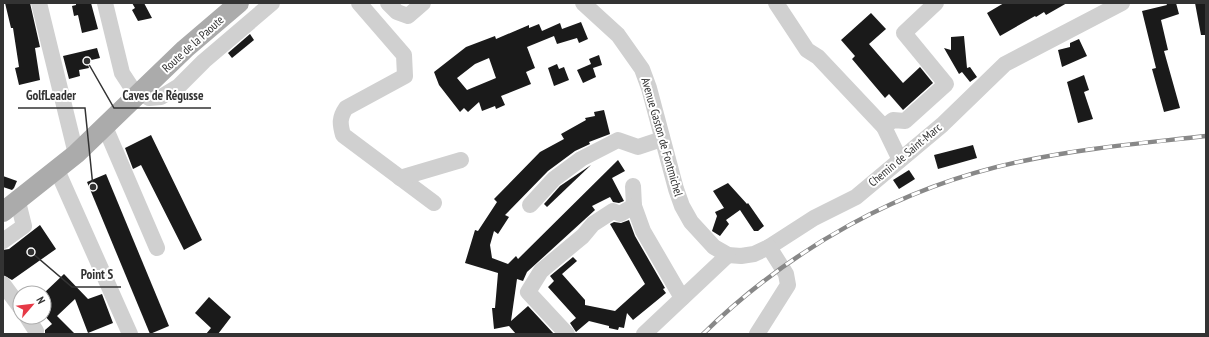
<svg xmlns="http://www.w3.org/2000/svg" width="1209" height="337" font-family="'PT Sans Narrow',sans-serif">
	<style>
		.building { fill: #1a1a1a; fill-rule: evenodd }
		.lines { fill: none; stroke-linecap: round; stroke-linejoin: round }
		.minor { stroke: #d0d0d0; stroke-width: 16 }
		.major { stroke: #ababab; stroke-width: 20 }
		.rail-casing { stroke: #888; stroke-width: 4.5 }
		.rail { stroke: #fff; stroke-width: 3; stroke-dasharray: 9; stroke-linecap: butt }
		.labels { text-anchor: middle; stroke-width: 4; stroke-linejoin: round; paint-order: stroke }
		.street-label { font-size: 12px; fill: #333; stroke: #fff }
		.leader { fill: none; stroke: #333; stroke-width: 1.5 }
		.callout-dot { fill: #333; stroke: #fff; stroke-width: 1.5 }
		.callout-label { font-size: 13px; text-anchor: middle; font-weight: bold; fill: #333; stroke: #fff; stroke-width: 4; stroke-linejoin: round; paint-order: stroke }
	</style>
	<rect width="100%" height="100%" fill="#fff"/>
	<g class="building">
		<polygon points="5,3 30,3 40,47 35,48 40,80 19,85 15,68 19,67 13,28 11,28"/>
		<polygon points="76,3 91,3 98,29 82,33 78,15 74,16 72,6 76,5"/>
		<polygon points="132,3 144,3 152,18 138,21 132,10 135,8"/>
		<polygon points="1004,3 1067,3 1046,15 1044,12 1036,17 1035,16 1000,36 987,13"/>
		<polygon points="1166,3 1176,3 1179,14 1161,20 1168,50 1164,51 1180,108 1164,112 1152,69 1156,68 1142,11 1167,5"/>
		<polygon points="1195,3 1206,3 1206,35 1201,35"/>
		<polygon points="871,13 886,29 869,44 903,83 920,67 933,83 903,110 889,94 885,98 852,59 855,56 841,40"/>
		<path d="M581,22L588,39L579,43L577,38L557,44L554,36L527,47L535,68L526,72L531,84L501,96L505,105L496,109L495,106L482,111L479,102L468,112L464,108L460,112L439,85L434,72L466,47L495,36L496,39L529,25V28L539,24L542,31L560,23L562,29ZM489,58L496,78L467,90L457,78L475,64Z"/>
		<polygon points="250,34 254,40 232,58 228,53"/>
		<polygon points="964,36 967,68 970,67 977,77 970,82 962,72 959,74 944,48 951,50 951,37"/>
		<polygon points="1079,39 1087,56 1062,67 1058,50 1070,47 1070,43"/>
		<polygon points="97,48 100,58 87,61 89,68 79,70 80,76 69,79 63,56"/>
		<polygon points="599,55 602,65 593,68 596,77 583,83 577,70 591,64 589,59"/>
		<polygon points="557,64 559,69 564,67 569,80 554,86 548,68"/>
		<polygon points="1084,75 1089,90 1084,92 1093,119 1078,123 1067,82"/>
		<polygon points="604,110 610,134 589,142 590,144 575,151 548,171 505,215 509,217 498,234 494,231 490,245 492,258 508,264 516,256 518,259 618,160 625,171 612,178 624,201 619,203 613,202 610,197 592,206 595,210 527,272 523,281 517,279 511,321 528,306 554,334 516,334 509,326 494,329 492,308 495,308 498,273 465,263 475,230 478,231 497,202 494,199 540,152 564,139 561,134 586,120 585,118 595,116 594,112"/>
		<polygon points="151,135 202,240 184,250 141,165 133,169 125,148"/>
		<polygon points="973,145 977,158 938,169 934,155"/>
		<polygon points="591,165 547,207 544,204 560,186"/>
		<polygon points="909,170 915,179 899,189 893,180"/>
		<polygon points="106,174 169,326 150,334 87,182"/>
		<polygon points="3,176 17,181 14,188 12,190 3,187"/>
		<polygon points="728,183 747,204 748,203 764,226 758,231 754,231 740,210 726,220 729,224 720,236 712,231 717,216 715,212 724,208 713,191"/>
		<polygon points="629,220 635,236 665,288 663,289 666,293 633,320 627,313 624,328 619,327 618,330 609,328 609,326 589,321 576,332 570,323 576,318 548,287 554,281 550,276 573,257 577,261 562,274 585,300 585,305 615,311 645,284 610,224 614,222 621,223"/>
		<polygon points="40,225 56,249 12,280 3,275 3,250 9,249"/>
		<polygon points="64,274 88,299 102,294 113,323 88,333 75,299 57,316 75,334 45,334 45,330 52,324 44,315 44,293"/>
		<polygon points="209,297 231,317 218,334 206,334 211,328 195,313"/>
	</g>
	<g class="lines">
		<g class="minor">
			<polyline points="39,3 76,154"/>
			<polyline points="105,3 122,73 137,96"/>
			<path d="M359,3L404,55L405,76L346,108C339,118 340,124 343,135L434,203"/>
			<polyline points="388,3 397,12 408,16 423,3"/>
			<polyline points="583,3 618,35 642,69 649,88 676,189 682,206 691,222 714,247 728,255 741,256 754,254 769,247 814,218 856,197 942,125 1005,64 1122,3"/>
			<polyline points="776,3 807,50 818,57 884,127 900,160"/>
			<polyline points="141,93 149,98 161,97 179,86 204,61 272,3"/>
			<polyline points="105,127 157,248"/>
			<polyline points="884,127 893,120 905,121 946,84 904,33 936,3"/>
			<polyline points="57,170 130,334"/>
			<polyline points="400,178 461,160"/>
			<polyline points="633,186 634,206"/>
			<polyline points="530,205 554,179 581,159 618,140 638,147 662,139"/>
			<polyline points="3,241 24,226 18,202"/>
			<polyline points="3,284 20,307"/>
			<polyline points="27,317 36,331"/>
			<polyline points="567,334 528,292 541,271 583,236 593,224 613,211 620,214 634,206 643,231 682,298"/>
			<polyline points="644,334 728,255"/>
			<polyline points="757,334 788,285 786,274 769,247"/>
		</g>
		<polyline class="major" points="3,212 76,154 185,49 239,3"/>
		<defs>
			<path id="rail" d="M703,334C791,248 901,186 1023,161C1083,148 1145,143 1206,136"/>
		</defs>
		<use href="#rail" class="rail-casing"/>
		<use href="#rail" class="rail"/>
	</g>
	<g class="labels">
		<g class="street-label">
			<text transform="translate(193 44) rotate(-42)" y="4">Route de la Paoute</text>
			<text transform="translate(662 137) rotate(74)" y="4">Avenue Gaston de Fontmichel</text>
			<text transform="translate(905 155) rotate(-40)" y="4">Chemin de Saint-Marc</text>
		</g>
	</g>
	<path class="leader" d="M87 61L114 108H211M93 187L85 108H18M31 252L72 287H121"/>
	<g class="callout-dot">
		<circle cx="87" cy="61" r="4"/>
		<circle cx="93" cy="187" r="4"/>
		<circle cx="31" cy="252" r="4"/>
	</g>
	<g class="callout-label">
		<text x="163" y="100">Caves de Régusse</text>
		<text x="51" y="100">GolfLeader</text>
		<text x="97" y="279">Point S</text>
	</g>
	<rect width="1209" height="337" fill="none" stroke="#333333" stroke-width="8"/>
	<g transform="translate(32 305) rotate(62)"><circle r="19" fill="#ffffff" stroke="#adadad"/>
	<path d="M0-3L7 15L0 10L-7 15Z" fill="#e63946"/>
	<text y="-6" font-size="11" font-weight="bold" text-anchor="middle" fill="#333333">N</text>
	</g>
</svg>
